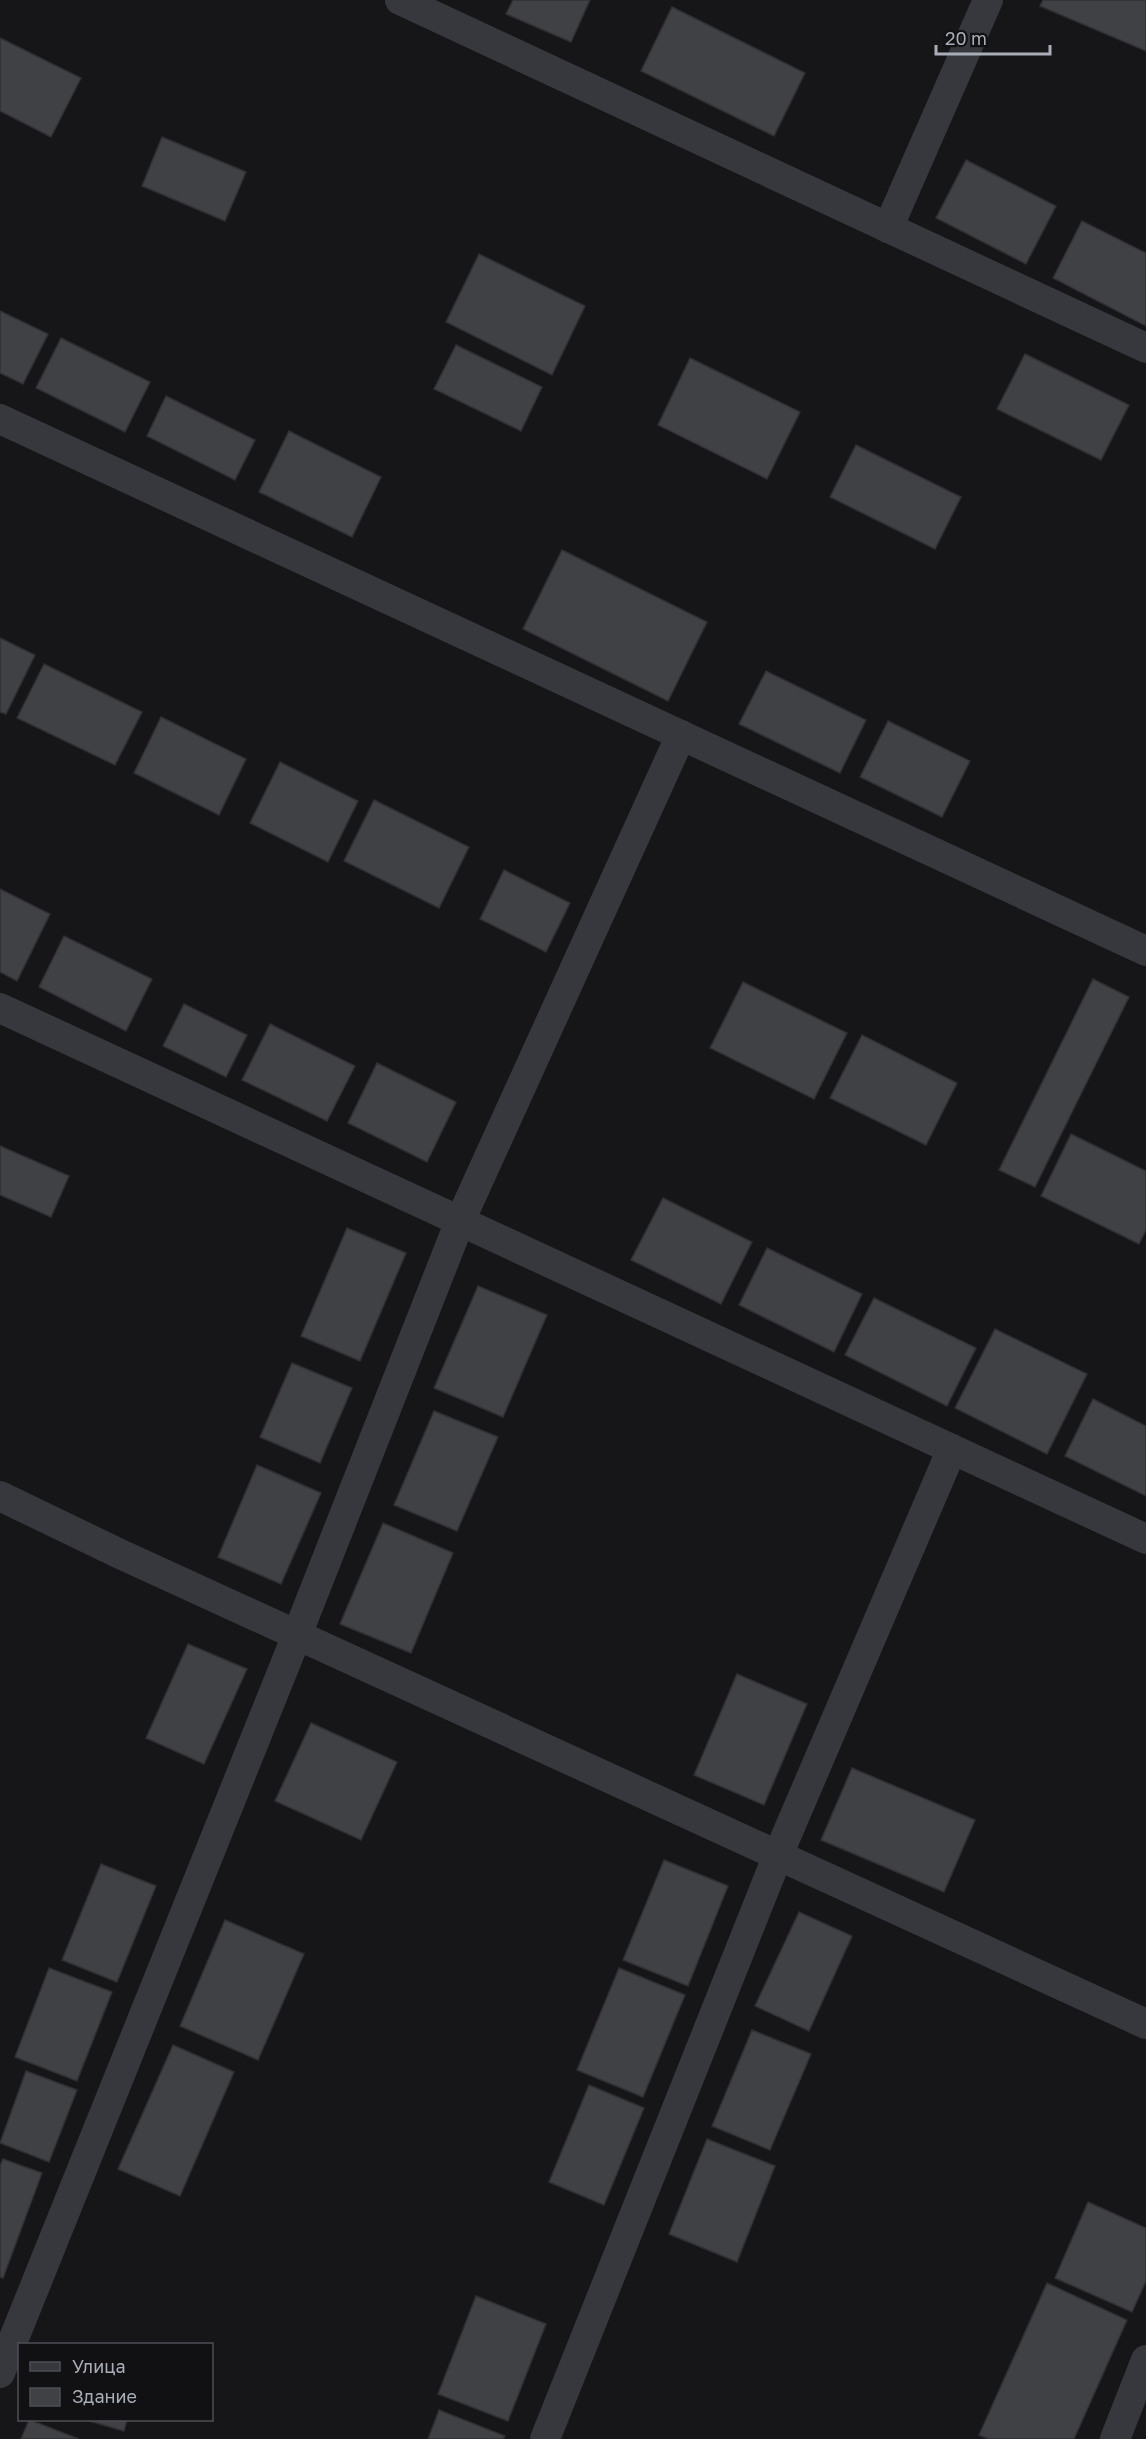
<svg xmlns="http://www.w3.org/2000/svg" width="1146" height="2439" font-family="'Golos Text',sans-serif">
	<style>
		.building { fill: #404145; stroke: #303034; stroke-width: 1.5 }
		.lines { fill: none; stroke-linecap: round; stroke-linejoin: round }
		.street { stroke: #37383d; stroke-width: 30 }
	</style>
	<rect width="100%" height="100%" fill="#161618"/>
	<g class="building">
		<polygon points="513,0 590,0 571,42 506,14"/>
		<polygon points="1043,0 1146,0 1146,51 1040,6"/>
		<polygon points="672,7 805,73 774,136 641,71"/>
		<polygon points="0,38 81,78 51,137 0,111"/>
		<polygon points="162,137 246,172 225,221 142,186"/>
		<polygon points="966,160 1056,206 1026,264 936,218"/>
		<polygon points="1082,221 1146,253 1146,326 1053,278"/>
		<polygon points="479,254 585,306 552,375 446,322"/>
		<polygon points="0,311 48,334 23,384 0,373"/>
		<polygon points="61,338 150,382 125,432 36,388"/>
		<polygon points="456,345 542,387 521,431 434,389"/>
		<polygon points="1025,354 1129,405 1101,460 997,409"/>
		<polygon points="690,358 800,412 767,479 658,425"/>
		<polygon points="166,396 255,440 235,480 147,436"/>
		<polygon points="289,431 381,477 352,537 259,492"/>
		<polygon points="856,445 961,497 935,549 830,497"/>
		<polygon points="562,550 707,622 668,701 523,629"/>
		<polygon points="0,638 35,655 6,714 0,712"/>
		<polygon points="44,664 142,712 115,765 17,718"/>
		<polygon points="766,671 866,720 840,773 739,724"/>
		<polygon points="161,717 246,759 219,815 134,773"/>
		<polygon points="888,721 970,761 942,817 860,777"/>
		<polygon points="280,762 358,801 328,862 250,823"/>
		<polygon points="374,800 469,847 439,908 344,861"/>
		<polygon points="504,870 570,903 546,952 480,919"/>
		<polygon points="0,889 50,914 17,981 0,972"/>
		<polygon points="64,936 152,979 126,1031 39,987"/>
		<polygon points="1093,979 1129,997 1035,1187 999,1170"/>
		<polygon points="743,982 847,1033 814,1099 710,1048"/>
		<polygon points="184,1004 247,1035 226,1077 163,1046"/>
		<polygon points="270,1024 355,1066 327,1121 242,1080"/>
		<polygon points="862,1035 957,1083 926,1145 830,1098"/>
		<polygon points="377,1063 456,1102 427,1162 348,1123"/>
		<polygon points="1071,1134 1146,1171 1146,1230 1139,1244 1041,1196"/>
		<polygon points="0,1146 69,1176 51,1217 0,1195"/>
		<polygon points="663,1198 752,1242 721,1304 631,1260"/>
		<polygon points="347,1228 406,1253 360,1361 301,1336"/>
		<polygon points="767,1248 862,1294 834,1352 739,1305"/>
		<polygon points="478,1286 547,1315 503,1417 434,1388"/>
		<polygon points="874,1298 976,1348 947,1406 845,1355"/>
		<polygon points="995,1329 1087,1374 1047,1454 955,1408"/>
		<polygon points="292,1363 352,1388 320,1463 260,1437"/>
		<polygon points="1093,1399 1146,1426 1146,1496 1065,1456"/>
		<polygon points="434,1411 498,1437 457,1531 394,1505"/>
		<polygon points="257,1465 321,1493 281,1584 218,1557"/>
		<polygon points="383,1523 453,1553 411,1653 340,1624"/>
		<polygon points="188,1644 247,1669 204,1764 146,1738"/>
		<polygon points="737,1674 807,1704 764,1805 694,1775"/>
		<polygon points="311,1723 397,1762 361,1840 275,1801"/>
		<polygon points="852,1768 975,1820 944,1892 821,1840"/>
		<polygon points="664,1860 728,1886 688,1986 623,1960"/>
		<polygon points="101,1864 156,1886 117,1982 62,1960"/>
		<polygon points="799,1912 852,1936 809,2031 755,2006"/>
		<polygon points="225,1920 304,1954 258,2060 180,2026"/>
		<polygon points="49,1968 112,1992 77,2081 15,2057"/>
		<polygon points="619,1968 685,1995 643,2097 577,2070"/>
		<polygon points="752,2030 811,2054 770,2150 712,2126"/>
		<polygon points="173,2045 234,2072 180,2196 118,2169"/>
		<polygon points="26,2071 77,2090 49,2162 0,2143"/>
		<polygon points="589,2085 644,2108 604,2205 549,2182"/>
		<polygon points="707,2139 775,2166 737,2262 669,2234"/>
		<polygon points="3,2159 42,2173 3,2278 0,2277 0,2166"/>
		<polygon points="1088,2202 1146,2228 1146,2281 1132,2312 1055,2278"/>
		<polygon points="1047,2283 1127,2320 1074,2439 988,2439 979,2435"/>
		<polygon points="476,2296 546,2324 508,2421 438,2394"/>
		<polygon points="439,2410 505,2436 503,2439 428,2439"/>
		<polygon points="29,2420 30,2420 79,2439 21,2439"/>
		<polygon points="86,2420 127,2420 124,2431"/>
	</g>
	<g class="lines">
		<g class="street">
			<polyline points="400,0 1146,348"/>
			<polyline points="888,228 988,0"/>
			<polyline points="0,419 1146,951"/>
			<polyline points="0,1008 1146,1539"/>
			<polyline points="0,1496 118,1553 1146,2024"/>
			<polyline points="0,2373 297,1635 460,1221 681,735"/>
			<polyline points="545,2439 778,1855 952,1449"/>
			<polyline points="1115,2439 1146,2360"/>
		</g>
	</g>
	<rect x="18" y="2343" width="195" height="78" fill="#111113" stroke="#4d4f55" stroke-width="1.5"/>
	<rect x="30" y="2362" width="30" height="9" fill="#37383d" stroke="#4d4f55" stroke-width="1.5"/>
	<text x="72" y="2373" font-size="18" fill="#a8adb8">Улица</text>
	<rect x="30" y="2388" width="30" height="18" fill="#404145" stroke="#4d4f55" stroke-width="1.5"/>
	<text x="72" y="2403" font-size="18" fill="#a8adb8">Здание</text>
	<path d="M936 45v9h114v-9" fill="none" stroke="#a8adb8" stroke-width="3"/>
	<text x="945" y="45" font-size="18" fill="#a8adb8" stroke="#111113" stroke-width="4.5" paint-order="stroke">20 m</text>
</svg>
